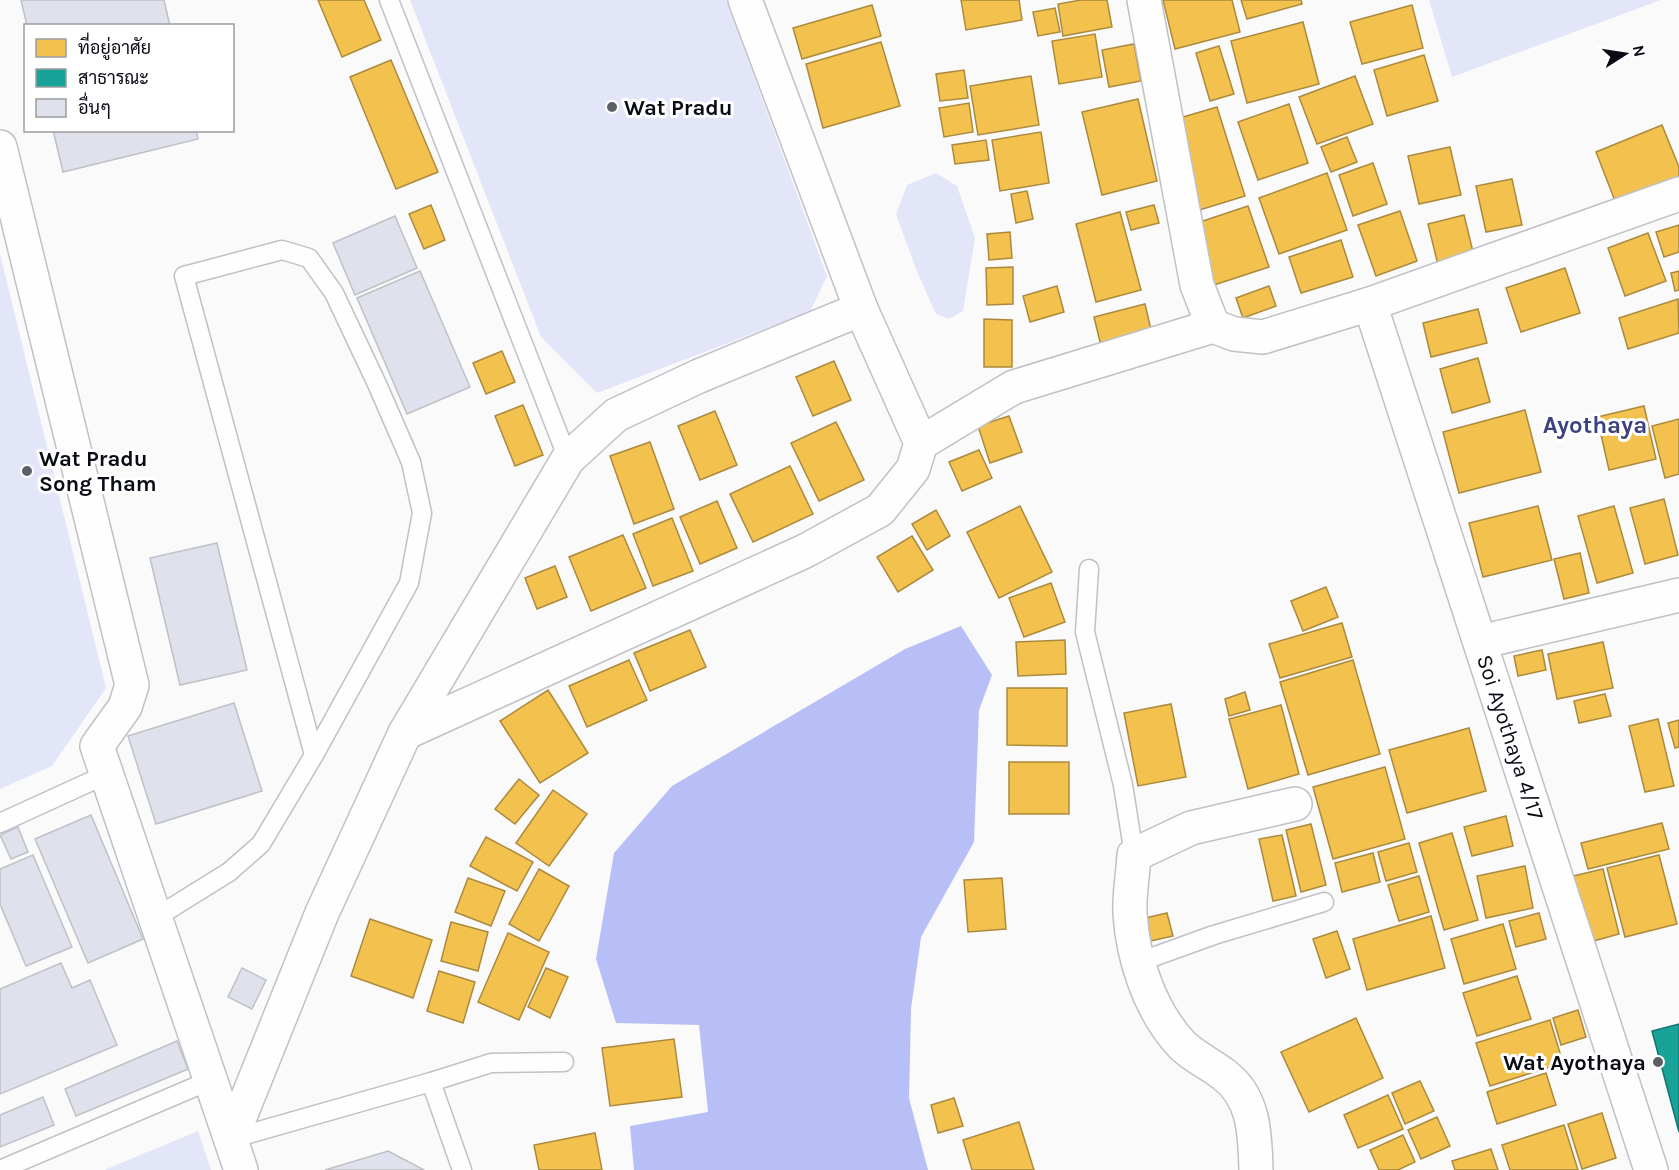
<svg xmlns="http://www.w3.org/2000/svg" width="1679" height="1170" font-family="Karla,Sarabun,sans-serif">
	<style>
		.green { fill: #e2e6f8 }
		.water { fill: #b7bff6 }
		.homes { fill: #f2c14e; stroke: #ac8a3d; stroke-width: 1.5 }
		.public { fill: #17a398; stroke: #137571; stroke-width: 1.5 }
		.building { fill: #dfe1ed; stroke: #c0c1c7; stroke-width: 1.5 }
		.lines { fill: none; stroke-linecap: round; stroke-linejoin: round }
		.lane-casing { stroke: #c0c1c7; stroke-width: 21 }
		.street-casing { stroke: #c0c1c7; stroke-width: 36 }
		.lane { stroke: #fefefe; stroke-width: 18 }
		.street { stroke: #fefefe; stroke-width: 33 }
		.poi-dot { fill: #5d5f65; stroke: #fff; stroke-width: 2 }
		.labels { text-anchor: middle; stroke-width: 6; stroke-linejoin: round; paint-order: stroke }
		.poi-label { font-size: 22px; font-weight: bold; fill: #090b15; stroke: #fff; text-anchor: start }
		.street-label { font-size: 22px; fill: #090b15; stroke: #fff }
		.neighbourhood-label { font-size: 24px; font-weight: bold; fill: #3c427e; stroke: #fff }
	</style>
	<rect width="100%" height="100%" fill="#fafafa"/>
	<g class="green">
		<polygon points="410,0 726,0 827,276 810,312 597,393 541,337"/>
		<polygon points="1429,0 1661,0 1452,77"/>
		<polygon points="936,173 957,186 975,238 963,311 949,319 936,314 916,269 896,214 907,185"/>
		<polygon points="0,254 106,688 52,766 0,789"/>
		<polygon points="198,1131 211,1170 104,1170"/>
	</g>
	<polygon class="water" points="961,626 992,675 979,710 974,842 921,937 911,1009 909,1098 928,1170 634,1170 630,1126 708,1112 699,1025 616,1023 596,959 614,853 672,786 905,649"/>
	<g class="homes">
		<polygon points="318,0 364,0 381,40 342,57"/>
		<polygon points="961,0 1019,0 1022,20 966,30"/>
		<polygon points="1081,0 1107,0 1112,27 1063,36 1058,4"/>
		<polygon points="1163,0 1232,0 1240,32 1175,49"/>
		<polygon points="1241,0 1301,0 1302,4 1247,19"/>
		<polygon points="872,5 881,36 802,59 793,28"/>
		<polygon points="1412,5 1423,48 1362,64 1350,22"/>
		<polygon points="1055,8 1060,32 1038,36 1033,12"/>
		<polygon points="1303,22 1319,84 1247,103 1231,41"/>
		<polygon points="1095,34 1102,77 1059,84 1052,41"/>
		<polygon points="881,42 900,106 823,128 806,64"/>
		<polygon points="1134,44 1141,81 1109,87 1102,50"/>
		<polygon points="1219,46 1234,94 1210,101 1196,53"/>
		<polygon points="1424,55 1438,101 1387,116 1374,70"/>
		<polygon points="391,60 438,172 396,189 350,77"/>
		<polygon points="964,70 968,98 940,101 936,74"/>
		<polygon points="1031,76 1039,125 978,135 970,86"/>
		<polygon points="1355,76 1373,124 1317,144 1299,97"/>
		<polygon points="1138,99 1157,181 1102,195 1082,112"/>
		<polygon points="969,103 973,132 944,137 939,108"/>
		<polygon points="1289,104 1308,163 1258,180 1238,122"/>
		<polygon points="1217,107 1245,196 1193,212 1173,120"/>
		<polygon points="1662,125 1679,167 1679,180 1617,206 1596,152"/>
		<polygon points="1041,132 1049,183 1000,191 992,140"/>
		<polygon points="1347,137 1357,162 1331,172 1321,147"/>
		<polygon points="986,140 989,160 955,164 952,145"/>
		<polygon points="1450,147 1461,195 1419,204 1408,156"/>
		<polygon points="1373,163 1387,204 1353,216 1339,175"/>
		<polygon points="1327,173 1347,230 1279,254 1259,198"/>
		<polygon points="1512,179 1522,225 1486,232 1476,186"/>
		<polygon points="1027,191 1033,219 1016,223 1011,194"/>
		<polygon points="431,205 445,240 424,249 409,214"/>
		<polygon points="1154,205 1159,223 1131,230 1126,212"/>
		<polygon points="1248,206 1269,267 1214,285 1194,224"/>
		<polygon points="1400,211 1417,261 1376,276 1358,225"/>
		<polygon points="1120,212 1141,290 1096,302 1076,224"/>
		<polygon points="1464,215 1475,260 1439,269 1428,224"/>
		<polygon points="1679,225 1679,252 1664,257 1656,232"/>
		<polygon points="1010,232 1012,258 989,260 987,234"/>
		<polygon points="1648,233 1666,281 1625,296 1608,248"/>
		<polygon points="1341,240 1353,277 1301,293 1289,257"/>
		<polygon points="1013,267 1013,304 987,305 986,268"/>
		<polygon points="1565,268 1580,313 1521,332 1506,288"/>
		<polygon points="1679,271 1679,290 1675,291 1671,273"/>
		<polygon points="1057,286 1064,312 1030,322 1023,296"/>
		<polygon points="1269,286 1276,306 1243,318 1236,298"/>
		<polygon points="1678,299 1679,333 1628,349 1619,318"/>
		<polygon points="1145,304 1152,334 1101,346 1094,317"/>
		<polygon points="1478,309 1487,343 1431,357 1423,323"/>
		<polygon points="984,319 1012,320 1012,367 984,367"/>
		<polygon points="502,351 515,382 486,394 473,363"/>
		<polygon points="1478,358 1490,402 1452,413 1440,369"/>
		<polygon points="834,361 851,400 813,416 796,377"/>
		<polygon points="523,405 543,455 515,466 495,416"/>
		<polygon points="1644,406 1656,459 1609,470 1597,417"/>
		<polygon points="1525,410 1541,472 1459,493 1443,432"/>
		<polygon points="715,411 737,465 700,480 678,426"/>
		<polygon points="1009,416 1022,452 990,463 978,426"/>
		<polygon points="1679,419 1679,474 1665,478 1652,426"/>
		<polygon points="836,422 864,480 819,501 791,443"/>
		<polygon points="650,442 674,509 634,524 610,456"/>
		<polygon points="979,450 992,478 962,491 949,462"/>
		<polygon points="790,466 813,514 753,542 730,494"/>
		<polygon points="1664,499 1678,555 1645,564 1630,508"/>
		<polygon points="717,501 737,548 700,564 680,517"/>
		<polygon points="1020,506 1052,572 999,598 967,532"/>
		<polygon points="1538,506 1552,560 1483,577 1469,523"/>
		<polygon points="1614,506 1633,573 1597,583 1578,516"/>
		<polygon points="936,510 950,536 927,550 912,524"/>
		<polygon points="672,518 693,571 653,586 633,534"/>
		<polygon points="623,535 646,588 591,611 569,557"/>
		<polygon points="912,536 933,570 898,592 877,557"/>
		<polygon points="1580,553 1589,593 1564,599 1554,559"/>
		<polygon points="555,566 567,597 537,609 525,578"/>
		<polygon points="1051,583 1065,622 1024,637 1009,598"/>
		<polygon points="1326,587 1338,617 1303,631 1291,601"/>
		<polygon points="1342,623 1352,657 1280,678 1269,644"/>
		<polygon points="690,630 706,667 650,691 634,653"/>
		<polygon points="1065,640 1066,674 1018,676 1016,642"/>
		<polygon points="1603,642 1613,688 1557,699 1548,654"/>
		<polygon points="1542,650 1546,670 1518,676 1514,656"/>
		<polygon points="629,660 647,700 587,727 569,686"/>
		<polygon points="1353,660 1380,754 1308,775 1280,682"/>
		<polygon points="1007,688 1067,688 1067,746 1007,745"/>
		<polygon points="548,690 588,753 540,783 500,721"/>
		<polygon points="1245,692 1250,710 1229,716 1225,699"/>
		<polygon points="1605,694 1611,716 1579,723 1574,701"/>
		<polygon points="1171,704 1186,777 1138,786 1124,713"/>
		<polygon points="1281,705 1299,774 1248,789 1229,719"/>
		<polygon points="1658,719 1674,786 1645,792 1629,726"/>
		<polygon points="1679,720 1679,747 1675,748 1668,723"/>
		<polygon points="1469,728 1486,791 1407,813 1389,750"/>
		<rect x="1009" y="762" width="60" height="52"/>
		<polygon points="1385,767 1405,839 1333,859 1313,787"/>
		<polygon points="519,779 539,795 515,824 495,809"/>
		<polygon points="553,790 587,814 549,866 516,843"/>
		<polygon points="1506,816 1513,846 1472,856 1464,827"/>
		<polygon points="1662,823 1669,849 1588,869 1581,843"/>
		<polygon points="1311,824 1326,885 1301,892 1286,830"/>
		<polygon points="1452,833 1478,920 1444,930 1419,843"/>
		<polygon points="1282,835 1296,896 1273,901 1259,839"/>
		<polygon points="486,837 533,862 517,891 470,866"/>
		<polygon points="1409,843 1417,872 1386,881 1378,852"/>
		<polygon points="1373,853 1380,882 1342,892 1335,863"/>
		<polygon points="1659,855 1677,924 1625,937 1607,868"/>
		<polygon points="1525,866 1533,908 1486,918 1477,876"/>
		<polygon points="539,869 569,886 539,941 509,924"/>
		<polygon points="1603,869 1619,934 1590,942 1573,876"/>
		<polygon points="1419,876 1429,912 1399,921 1388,885"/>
		<polygon points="468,878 505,891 491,926 455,912"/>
		<polygon points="1002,878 1006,929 968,932 964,880"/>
		<polygon points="1167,913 1173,936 1146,942 1141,919"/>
		<polygon points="1539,913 1546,939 1516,947 1509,921"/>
		<polygon points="1431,916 1445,968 1367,990 1353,939"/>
		<polygon points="370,919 432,940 413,998 351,976"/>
		<polygon points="451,922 488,932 478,971 441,961"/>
		<polygon points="1503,924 1516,969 1464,984 1451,939"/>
		<polygon points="1337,931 1350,969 1326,978 1313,939"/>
		<polygon points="508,933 549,952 519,1020 478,1002"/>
		<polygon points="546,968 568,977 550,1018 528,1007"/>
		<polygon points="439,971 475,982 463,1023 427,1011"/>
		<polygon points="1517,976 1531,1019 1477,1036 1463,993"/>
		<polygon points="1578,1010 1586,1037 1561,1045 1553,1018"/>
		<polygon points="1356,1018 1383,1078 1309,1112 1281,1052"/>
		<polygon points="1550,1020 1563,1063 1490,1086 1476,1043"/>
		<polygon points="674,1039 682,1097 610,1106 602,1048"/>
		<polygon points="1546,1073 1556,1105 1497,1124 1487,1092"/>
		<polygon points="1420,1081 1434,1111 1405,1124 1392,1093"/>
		<polygon points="1388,1095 1403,1129 1358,1148 1344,1115"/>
		<polygon points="954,1098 963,1126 938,1133 931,1105"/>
		<polygon points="1602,1113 1616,1158 1582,1169 1568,1124"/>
		<polygon points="1437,1117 1450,1146 1421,1159 1408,1130"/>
		<polygon points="1019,1122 1034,1170 972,1170 963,1140"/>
		<polygon points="1564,1125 1578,1170 1510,1170 1502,1145"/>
		<polygon points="595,1133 602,1170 539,1170 534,1145"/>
		<polygon points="1403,1135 1415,1162 1398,1170 1379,1170 1370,1150"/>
		<polygon points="1491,1149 1498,1170 1455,1170 1452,1161"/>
	</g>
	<polygon class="public" points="1679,1024 1679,1132 1652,1031"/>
	<g class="building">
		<polygon points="21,0 164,0 170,26 27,26"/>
		<polygon points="53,130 196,130 198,139 63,172"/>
		<polygon points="395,216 417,268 355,295 333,243"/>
		<polygon points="420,271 470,387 407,414 357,298"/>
		<polygon points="217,543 247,670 180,685 150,558"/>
		<polygon points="234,703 262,791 156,824 128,736"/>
		<polygon points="91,815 143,939 88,963 35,839"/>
		<polygon points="18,827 28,852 11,859 0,835"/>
		<polygon points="33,855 72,947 26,966 0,904 0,869"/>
		<polygon points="61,963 72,988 90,980 117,1045 0,1094 0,989"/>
		<polygon points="242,968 266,980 252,1009 228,997"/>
		<polygon points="177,1041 188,1069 76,1116 65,1089"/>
		<polygon points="43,1097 54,1125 0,1147 0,1115"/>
		<polygon points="388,1151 424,1170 325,1170"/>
	</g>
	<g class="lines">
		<defs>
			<g id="lane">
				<polyline points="389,0 568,459"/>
				<polyline points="1089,569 1085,632 1123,785 1134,855"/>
				<polyline points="0,823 105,775"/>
				<polyline points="155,918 229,872 261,844 314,755 409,583 422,513 411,462 377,384 334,293 309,258 282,250 184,276 314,755"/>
				<polyline points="1139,962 1214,935 1324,902"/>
				<polyline points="431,1082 491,1063 564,1062"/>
				<polyline points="231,1139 431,1082 462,1170"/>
				<polyline points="0,1170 211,1080"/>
			</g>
			<g id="street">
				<polyline points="1144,0 1197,285 1213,326"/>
				<polyline points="0,147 132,685 125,707 97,746 241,1170"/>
				<polyline points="1370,304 1651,1170"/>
				<polyline points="921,443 1014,387 1213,326 1234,334 1263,337 1370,304 1679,194"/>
				<polyline points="1480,642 1679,595"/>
				<polyline points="405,733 805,551 880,510 913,469 921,443 861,309 745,0"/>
				<polyline points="231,1139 322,913 405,733 568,459 616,415 699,376 861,309"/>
				<path d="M1256,1170C1255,1135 1255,1097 1223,1074C1210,1064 1193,1056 1182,1045C1150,1011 1133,959 1130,914C1129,895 1133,874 1134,855L1191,828L1295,804"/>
			</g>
		</defs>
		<use href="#lane" class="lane-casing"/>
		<use href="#street" class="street-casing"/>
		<use href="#lane" class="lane"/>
		<use href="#street" class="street"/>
	</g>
	<g class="poi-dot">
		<circle cx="612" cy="107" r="6"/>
		<circle cx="27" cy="471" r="6"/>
		<circle cx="1658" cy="1062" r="6"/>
	</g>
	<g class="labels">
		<g class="poi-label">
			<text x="624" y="115">Wat Pradu</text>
			<text x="39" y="466">Wat Pradu<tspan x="39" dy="25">Song Tham</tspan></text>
			<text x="1646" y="1070" text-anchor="end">Wat Ayothaya</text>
		</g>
		<g class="street-label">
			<text transform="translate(1511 737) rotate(72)" y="8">Soi Ayothaya 4/17</text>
		</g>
		<g class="neighbourhood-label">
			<text x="1595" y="433">Ayothaya</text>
		</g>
	</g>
	<rect x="24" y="24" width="210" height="108" fill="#ffffff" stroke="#9d9da1" stroke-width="1.5"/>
	<rect x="36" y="39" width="30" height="18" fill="#f2c14e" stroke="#9d9da1" stroke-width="1.5"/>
	<text x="78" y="54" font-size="18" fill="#090b15">ที่อยู่อาศัย</text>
	<rect x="36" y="69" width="30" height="18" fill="#17a398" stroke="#9d9da1" stroke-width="1.5"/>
	<text x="78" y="84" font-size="18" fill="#090b15">สาธารณะ</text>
	<rect x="36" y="99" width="30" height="18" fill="#dfe1ed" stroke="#9d9da1" stroke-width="1.5"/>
	<text x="78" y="114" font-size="18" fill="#090b15">อื่นๆ</text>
	<g transform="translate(1625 54) rotate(78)" stroke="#ffffff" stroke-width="4.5" paint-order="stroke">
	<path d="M0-4.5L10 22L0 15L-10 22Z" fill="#090b15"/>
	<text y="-9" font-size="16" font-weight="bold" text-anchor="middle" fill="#090b15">N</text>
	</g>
</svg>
